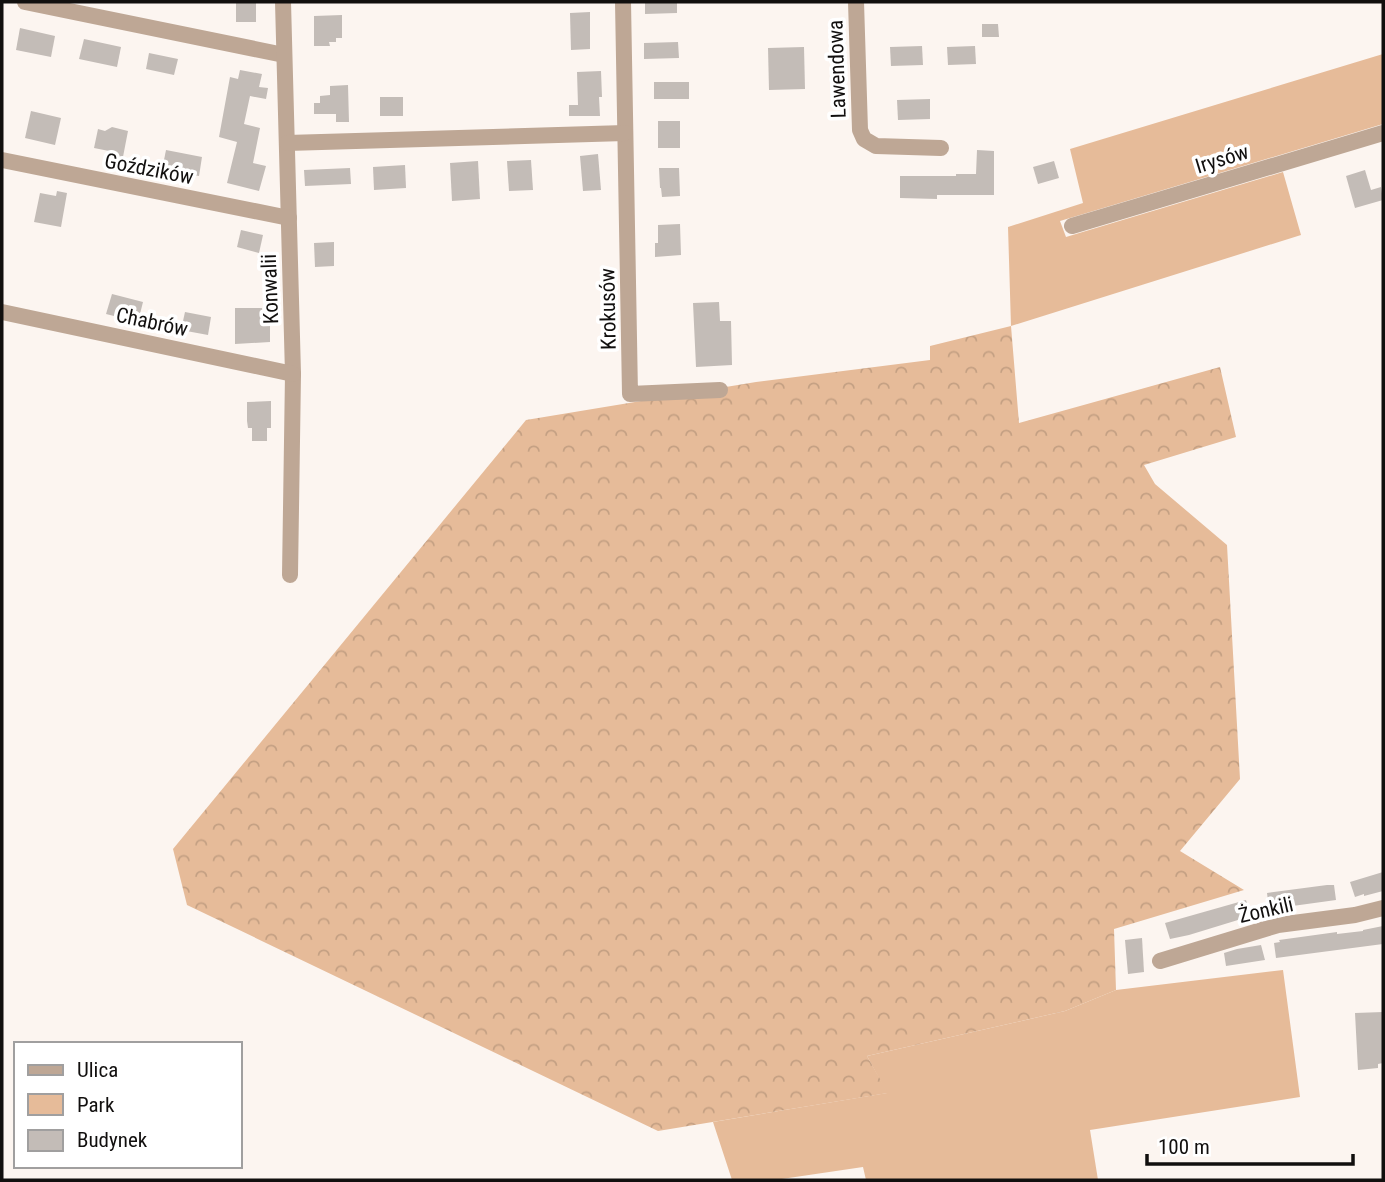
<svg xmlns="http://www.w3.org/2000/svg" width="1385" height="1182" font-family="'Roboto Condensed',sans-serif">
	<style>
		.green { fill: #e6bb99 }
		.forest { fill: url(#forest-crowns) }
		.building { fill: #c3bcb7 }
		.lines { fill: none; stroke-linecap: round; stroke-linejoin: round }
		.street { stroke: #bea795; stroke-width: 16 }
		.labels { text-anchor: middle; stroke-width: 7; stroke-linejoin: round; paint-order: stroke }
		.street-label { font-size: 21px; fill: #110f0e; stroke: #fff }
	</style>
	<defs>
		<pattern id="forest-crowns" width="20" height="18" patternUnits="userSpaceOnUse" patternTransform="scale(1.75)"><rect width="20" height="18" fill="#e6bb99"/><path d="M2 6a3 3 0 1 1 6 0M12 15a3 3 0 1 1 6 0" fill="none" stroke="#c4a083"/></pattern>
	</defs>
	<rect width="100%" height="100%" fill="#fcf5f0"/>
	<g class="green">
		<polygon points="1383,54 1383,124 1060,221 1066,237 1283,172 1301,235 1011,326 1008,227 1083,203 1070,149"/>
		<polygon points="1283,970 1300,1097 1090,1130 1098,1180 866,1180 863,1167 775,1180 732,1180 713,1122 887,1093 867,1056 1065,1011 1116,990"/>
	</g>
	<polygon class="forest" points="1011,326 1019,423 1220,367 1236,437 1144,465 1155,484 1227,545 1240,779 1180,851 1244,890 1114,929 1116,990 1065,1011 867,1056 888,1093 658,1131 187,905 173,849 526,420 756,382 930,360 930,346"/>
	<g class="building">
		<polygon points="236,2 256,3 256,22 236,22"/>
		<polygon points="645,2 677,2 677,13 645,14"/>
		<polygon points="590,12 590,49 571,50 570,13"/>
		<polygon points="342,15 342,38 336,38 336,42 329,42 330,46 314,46 314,16"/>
		<polygon points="982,24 998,24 999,37 982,37"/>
		<polygon points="20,28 55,36 51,57 16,50"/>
		<polygon points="84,39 121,47 117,67 79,59"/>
		<polygon points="678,42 679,58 644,59 644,43"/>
		<polygon points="922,46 923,65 891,66 890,47"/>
		<polygon points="975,46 976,64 948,65 947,47"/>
		<polygon points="804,47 805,89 769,90 768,48"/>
		<polygon points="149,53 178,59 174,75 146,69"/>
		<polygon points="240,70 262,74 259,87 268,88 266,99 250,96 244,124 260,128 253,163 266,166 259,191 227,183 237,142 219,137 230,77 238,79"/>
		<polygon points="601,71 602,97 599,97 600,116 569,116 569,105 578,105 577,72"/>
		<rect x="654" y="82" width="35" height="17"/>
		<polygon points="348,85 349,122 336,122 336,114 314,114 314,103 320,103 320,96 330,95 330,86"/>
		<rect x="380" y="97" width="23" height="19"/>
		<polygon points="930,99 930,119 898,120 897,100"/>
		<polygon points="31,111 61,118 55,145 25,138"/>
		<rect x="658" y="121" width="22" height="27"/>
		<polygon points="112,127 128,131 122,162 107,159 109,151 94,148 98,129 105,131"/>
		<polygon points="166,150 202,157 199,176 162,170"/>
		<polygon points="977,150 994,151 994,195 937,195 937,199 900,198 900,176 956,176 956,174 976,174"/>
		<polygon points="598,154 601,190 583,191 580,156"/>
		<polygon points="531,160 533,190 509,191 507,161"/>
		<polygon points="478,161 480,199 452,201 450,163"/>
		<polygon points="1054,161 1059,178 1038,184 1033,167"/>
		<polygon points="405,165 406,188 374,190 373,167"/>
		<polygon points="350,168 351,184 305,186 304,170"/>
		<polygon points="659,168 679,168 680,196 662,197 661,188 660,188"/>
		<polygon points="1365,170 1371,190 1381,187 1383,200 1355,208 1346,176"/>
		<polygon points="57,191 67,193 61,227 34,222 40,193 56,196"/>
		<polygon points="680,224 681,255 655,257 655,243 658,243 658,225"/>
		<polygon points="241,230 263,235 259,253 237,247"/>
		<polygon points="334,242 334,266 315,267 314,243"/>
		<polygon points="112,294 143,302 138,322 106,314"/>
		<polygon points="719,302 720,321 731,321 732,365 696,367 693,303"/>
		<polygon points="235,308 262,308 263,322 270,322 270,342 235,344"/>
		<polygon points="185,312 211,317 208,335 181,330"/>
		<polygon points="271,401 271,428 267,428 267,441 252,441 252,428 248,428 247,421 247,402"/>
		<polygon points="1383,872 1383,891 1364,896 1364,894 1355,897 1350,882"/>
		<polygon points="1327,885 1334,885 1336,900 1278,908 1279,914 1270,916 1267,893"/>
		<polygon points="1246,900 1251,916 1189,935 1170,939 1165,923"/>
		<polygon points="1383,926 1383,944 1276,958 1274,943 1280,942 1279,940 1337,932 1337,934 1363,931 1363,930"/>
		<polygon points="1142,938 1144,972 1128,974 1125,940"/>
		<polygon points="1261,945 1265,960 1226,966 1224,953 1237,949"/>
		<polygon points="1383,1012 1383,1063 1378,1064 1378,1068 1358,1070 1355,1013"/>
	</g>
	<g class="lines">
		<g class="street">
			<polyline points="25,2 284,55"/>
			<polyline points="283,2 293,374 290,575"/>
			<polyline points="623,2 630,394 720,390"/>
			<polyline points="856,2 860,130 864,139 876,146 941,148"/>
			<polyline points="287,143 625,133"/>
			<polyline points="2,160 289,218"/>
			<polyline points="1072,226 1383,133"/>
			<polyline points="2,312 293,374"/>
			<polyline points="1160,961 1278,925 1355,915 1383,908"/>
		</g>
	</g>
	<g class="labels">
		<g class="street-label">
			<text transform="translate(837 69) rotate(-92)" y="7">Lawendowa</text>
			<text transform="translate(1222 159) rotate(-17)" y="7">Irysów</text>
			<text transform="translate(149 169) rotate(11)" y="7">Goździków</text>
			<text transform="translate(270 289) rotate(-92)" y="7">Konwalii</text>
			<text transform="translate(608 309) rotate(-91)" y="7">Krokusów</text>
			<text transform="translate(152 322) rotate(12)" y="7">Chabrów</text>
			<text transform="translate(1266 910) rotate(-13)" y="7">Żonkili</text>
		</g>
	</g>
	<rect width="1385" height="1182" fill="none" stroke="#110f0e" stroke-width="7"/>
	<rect x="14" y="1042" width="228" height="126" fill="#ffffff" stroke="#a09f9f" stroke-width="2"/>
	<rect x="28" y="1065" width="35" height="10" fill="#bea795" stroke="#a09f9f" stroke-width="2"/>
	<text x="77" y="1077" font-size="21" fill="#110f0e">Ulica</text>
	<rect x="28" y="1094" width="35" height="21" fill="#e6bb99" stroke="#a09f9f" stroke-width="2"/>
	<text x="77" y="1112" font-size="21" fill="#110f0e">Park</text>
	<rect x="28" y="1130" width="35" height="21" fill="#c3bcb7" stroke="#a09f9f" stroke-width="2"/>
	<text x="77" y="1147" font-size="21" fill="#110f0e">Budynek</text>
	<path d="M1147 1154v10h206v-10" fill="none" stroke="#110f0e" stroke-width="3.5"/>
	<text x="1158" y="1154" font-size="21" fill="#110f0e" stroke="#ffffff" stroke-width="5" paint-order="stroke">100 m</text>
</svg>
